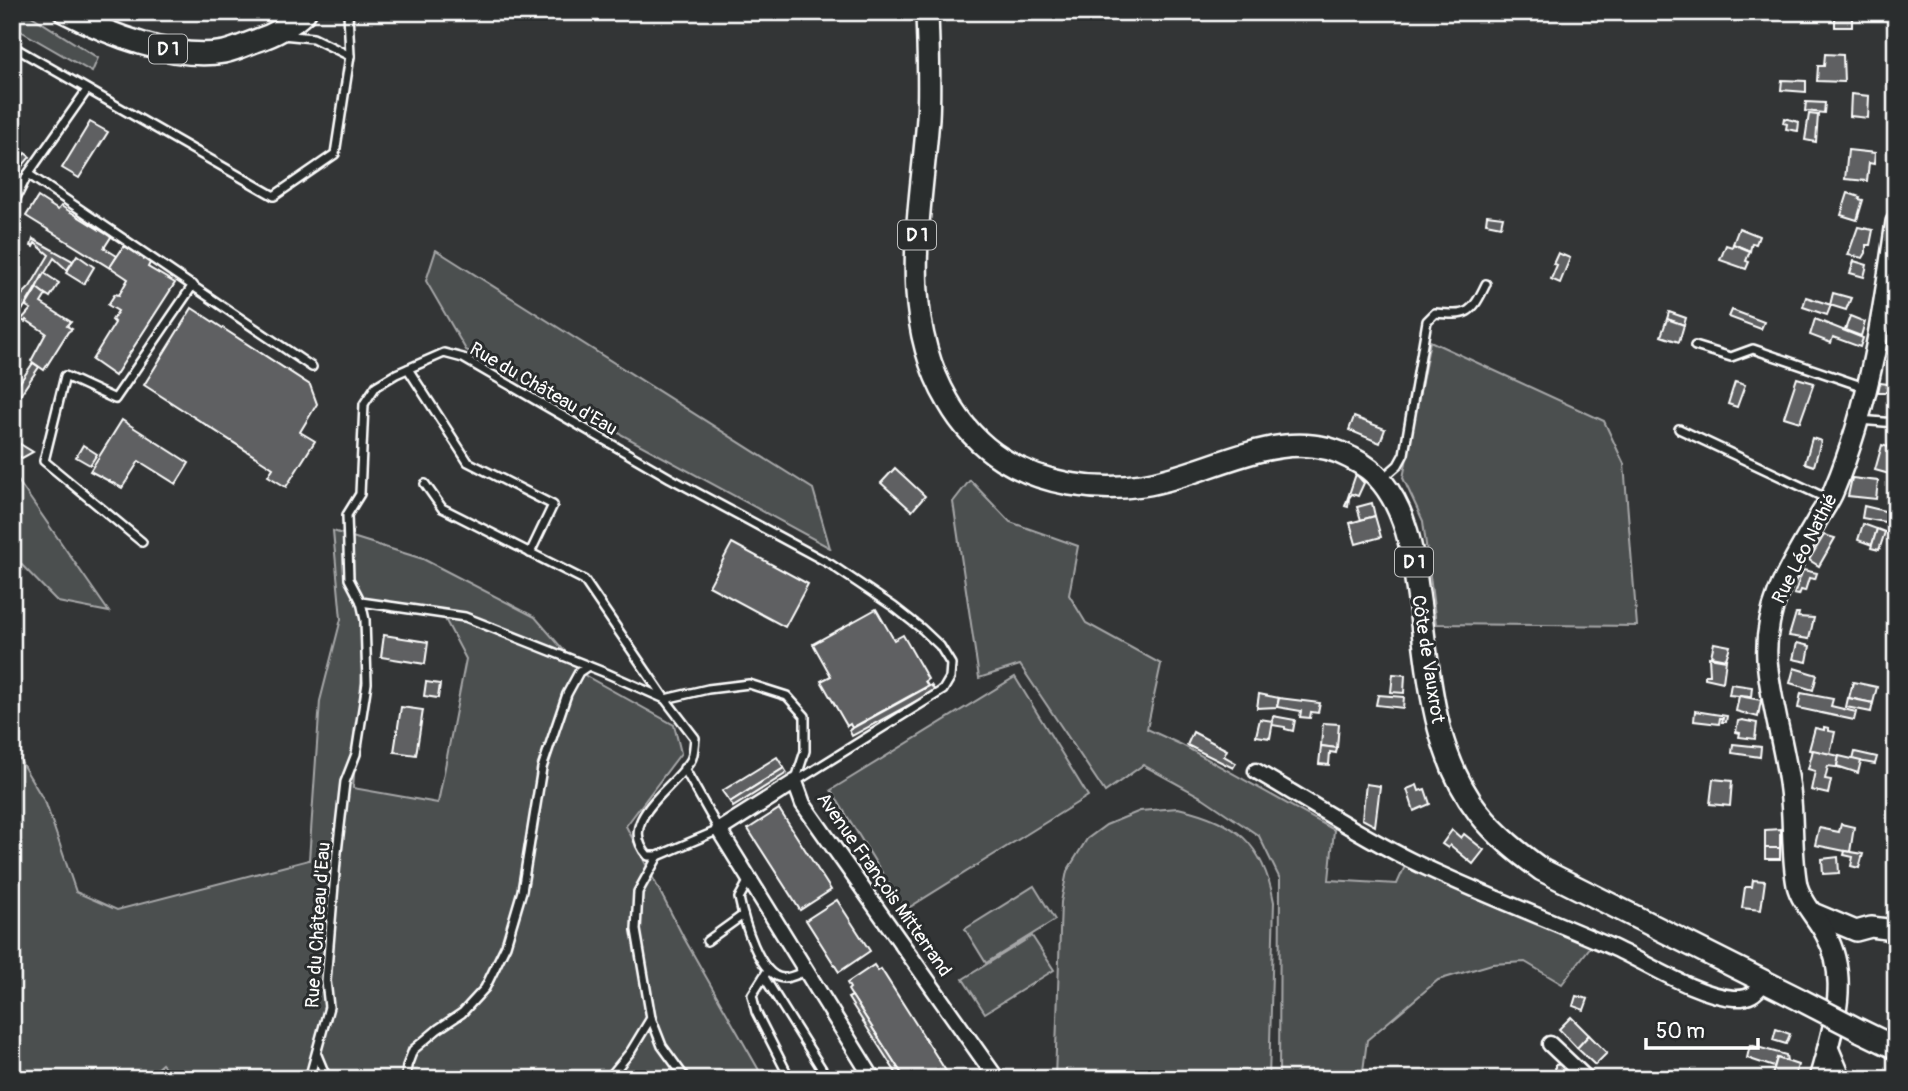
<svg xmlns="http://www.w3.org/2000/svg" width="1908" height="1091" font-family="Pangolin,sans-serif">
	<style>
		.green { fill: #4c4f50; stroke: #a6a7a8; stroke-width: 2; fill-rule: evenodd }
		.building { fill: #5f6162; stroke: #fff; stroke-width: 2 }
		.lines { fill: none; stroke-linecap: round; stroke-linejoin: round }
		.service-casing { stroke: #fff; stroke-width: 12 }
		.minor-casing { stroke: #fff; stroke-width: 19 }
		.secondary-casing { stroke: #fff; stroke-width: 24 }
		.primary-casing { stroke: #fff; stroke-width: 26 }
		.service { stroke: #2a2d2e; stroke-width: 7 }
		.minor { stroke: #2a2d2e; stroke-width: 14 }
		.secondary { stroke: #2a2d2e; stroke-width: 19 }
		.primary { stroke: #2a2d2e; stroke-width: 21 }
		.primary-bridge-casing { stroke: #fff; stroke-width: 26; stroke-linecap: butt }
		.primary-bridge { stroke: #2a2d2e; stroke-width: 21 }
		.labels { text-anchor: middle; stroke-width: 6; stroke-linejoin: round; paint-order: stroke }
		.shield { fill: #2a2d2e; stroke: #bfc0c0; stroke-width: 2 }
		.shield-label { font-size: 18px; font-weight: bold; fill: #fff }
		.street-label { font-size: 19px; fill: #fff; stroke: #2a2d2e }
	</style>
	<rect width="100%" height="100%" fill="#333536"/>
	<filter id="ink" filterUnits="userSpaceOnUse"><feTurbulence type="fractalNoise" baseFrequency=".0143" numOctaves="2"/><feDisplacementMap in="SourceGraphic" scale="14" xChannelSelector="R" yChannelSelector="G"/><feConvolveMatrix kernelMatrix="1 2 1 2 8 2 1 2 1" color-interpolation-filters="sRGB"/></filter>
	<g filter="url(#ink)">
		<g class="green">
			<polygon points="12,12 25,12 98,58 92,72 12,26"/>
			<polygon points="436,250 813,489 830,548 466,350 426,281"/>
			<polygon points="1430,341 1604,421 1624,464 1637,626 1436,624 1423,521 1403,478"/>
			<polygon points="12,472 109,612 58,602 12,555"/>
			<polygon points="970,480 1010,522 1078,546 1069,595 1086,623 1161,664 1147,729 1182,745 1334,830 1329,880 1397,884 1405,866 1591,946 1562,984 1525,962 1492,964 1438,980 1367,1040 1362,1079 1279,1079 1280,879 1259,836 1203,798 1143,765 1105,792 1020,665 979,678 953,502"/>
			<path d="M333,531L423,559L535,617L586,676L674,725L681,753L626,826L684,938L764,1079H175L162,1064L145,1079H12V747L46,804L76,892L117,910L309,860L320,701L341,619ZM384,600L444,617L466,659L438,803L353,788L367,608Z"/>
			<polygon points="1015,677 1088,796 905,910 831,790"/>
			<path d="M1178,808C1235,821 1263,842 1274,902L1269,1079H1055L1061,902L1067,871L1087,839L1106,825L1140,811Z"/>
			<polygon points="1034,886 1055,920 986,963 965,929"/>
			<polygon points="1032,936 1054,970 985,1013 963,979"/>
		</g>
		<g class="building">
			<rect x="1835" y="12" width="17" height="15"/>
			<polygon points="1825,54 1843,55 1844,82 1817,81 1818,66 1824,66"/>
			<polygon points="1782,80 1806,81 1806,92 1781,90"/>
			<polygon points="1851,94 1869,96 1868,118 1850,116"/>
			<polygon points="1806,102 1825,103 1824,113 1805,111"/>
			<polygon points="1809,114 1818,115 1816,142 1805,140"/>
			<polygon points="1784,118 1799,122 1798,131 1786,129 1787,124 1783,123"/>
			<polygon points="90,122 108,132 79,178 62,168"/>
			<polygon points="1848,150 1875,153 1874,164 1869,163 1867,181 1845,179"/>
			<polygon points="25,153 30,157 12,178 12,170"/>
			<polygon points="1848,193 1860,197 1859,199 1863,200 1857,220 1841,215"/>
			<polygon points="38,197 58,210 61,206 111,237 104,248 117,256 110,268 26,216"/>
			<polygon points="1487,215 1503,217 1501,226 1486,223"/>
			<polygon points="1858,227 1873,230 1870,245 1866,245 1866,253 1863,258 1848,255"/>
			<polygon points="1739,228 1759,236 1756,244 1752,243 1750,251 1733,244"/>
			<polygon points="33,239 73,261 67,270 54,258 12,327 12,312 16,314 22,303 17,300 30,287 49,255 35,243 33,247 31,246"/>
			<polygon points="1733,244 1750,251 1746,261 1749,262 1746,269 1720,260 1726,245 1732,247"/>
			<polygon points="124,246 151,261 148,267 175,283 115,376 92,360 115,323 112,320 118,311 108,305 115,294 119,295 128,279 110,267"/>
			<polygon points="1558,253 1570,258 1560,283 1551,279 1557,265 1553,264"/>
			<polygon points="77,255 94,267 84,284 66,273"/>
			<polygon points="1854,261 1867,265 1864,277 1850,273"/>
			<polygon points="44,273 59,283 50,297 36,288"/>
			<polygon points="37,288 46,295 41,303 71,322 67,326 72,329 68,332 44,370 31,361 46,333 26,320 25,322 21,320 31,309 26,306"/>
			<polygon points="1833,293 1851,298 1846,310 1830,305"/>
			<polygon points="1806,297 1831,305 1827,315 1803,307"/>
			<polygon points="192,308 310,385 317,404 300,432 315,441 286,487 268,476 273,468 144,385"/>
			<polygon points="1732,310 1764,322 1761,329 1729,317"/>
			<polygon points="1669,312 1686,318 1684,325 1667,319"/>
			<polygon points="1850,316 1865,322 1861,336 1845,330"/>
			<polygon points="1667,319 1684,325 1679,342 1661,336"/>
			<polygon points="1815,319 1863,338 1860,347 1833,337 1831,343 1810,335"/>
			<polygon points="33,363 39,367 12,407 12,394"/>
			<polygon points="1797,378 1814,383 1800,422 1784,417"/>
			<polygon points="1735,382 1745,385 1737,407 1728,404"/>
			<polygon points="1880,383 1896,385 1896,392 1878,392"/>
			<polygon points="1354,417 1385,429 1380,443 1349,430"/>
			<polygon points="122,420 189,463 176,484 139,461 122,488 90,471"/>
			<polygon points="1812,438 1821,441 1814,466 1805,463"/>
			<polygon points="12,439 33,452 22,458 12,452"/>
			<polygon points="1889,444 1895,446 1896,449 1896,466 1893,475 1875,470 1882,445 1888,447"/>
			<polygon points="83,445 97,454 90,465 76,457"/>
			<polygon points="895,468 925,496 912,511 881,483"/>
			<polygon points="1356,474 1364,483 1358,496 1352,494 1349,498 1348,507 1345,506"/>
			<polygon points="1852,478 1878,481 1876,499 1848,496"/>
			<polygon points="1372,503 1375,516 1361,520 1357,507"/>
			<polygon points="1864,506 1893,513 1891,523 1862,518"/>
			<polygon points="1375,516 1381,537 1356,544 1350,523"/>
			<polygon points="1863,524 1877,529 1872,545 1858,540"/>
			<polygon points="1877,529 1885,532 1879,550 1871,548"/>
			<polygon points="1824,535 1835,538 1819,566 1809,560"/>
			<polygon points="732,543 808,584 785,627 709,586"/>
			<polygon points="1803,570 1817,573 1815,579 1809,578 1805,591 1801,590 1799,595 1794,594"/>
			<polygon points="876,609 894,640 903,635 928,679 925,681 928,686 852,728 850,724 847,726 821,681 831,676 813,644"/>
			<polygon points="1796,613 1799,613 1798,617 1814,618 1809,639 1789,636"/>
			<polygon points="384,635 428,642 425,664 381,657"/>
			<polygon points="1714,643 1730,646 1726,659 1711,656"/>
			<polygon points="1797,643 1810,646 1807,662 1793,659"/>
			<polygon points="1709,657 1726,660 1723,682 1705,678 1705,675 1710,675"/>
			<polygon points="1794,668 1817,675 1813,690 1790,683"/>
			<polygon points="1393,674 1405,675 1404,693 1391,692"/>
			<polygon points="426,682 440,684 438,698 424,696"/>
			<polygon points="1853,682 1877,687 1873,703 1849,698"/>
			<polygon points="1731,684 1752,687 1751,697 1729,695"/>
			<polygon points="931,685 935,691 852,736 849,730"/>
			<polygon points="1801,693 1833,699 1831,706 1856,712 1854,720 1798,708"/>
			<polygon points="1259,694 1279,698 1277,707 1257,708"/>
			<polygon points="1378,695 1404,697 1403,708 1376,705"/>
			<polygon points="1739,696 1761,700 1758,717 1736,711"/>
			<polygon points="1279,698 1320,703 1318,713 1311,712 1310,718 1300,717 1301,711 1277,707"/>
			<polygon points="1848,698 1873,703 1871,712 1846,707"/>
			<polygon points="401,707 423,710 416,755 394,752"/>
			<polygon points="1695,711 1727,716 1726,722 1722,722 1723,718 1720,718 1719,724 1694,721"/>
			<polygon points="1273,716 1295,720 1293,731 1285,729 1285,727 1272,725"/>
			<polygon points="1260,719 1273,721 1270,738 1256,736"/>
			<polygon points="1742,720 1757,723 1755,739 1739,737 1740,733 1736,732 1738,721"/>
			<polygon points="1323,723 1339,724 1337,748 1321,746"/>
			<polygon points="1824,727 1829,728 1829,731 1835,732 1830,754 1809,750 1815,728 1824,730"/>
			<polygon points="1193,732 1227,750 1224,756 1236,763 1233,768 1187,745"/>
			<polygon points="1733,744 1761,747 1760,757 1732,753"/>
			<polygon points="1321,746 1337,748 1336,753 1330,752 1329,765 1319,764"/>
			<polygon points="1813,750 1839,756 1837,766 1850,769 1828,766 1825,779 1831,780 1828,794 1811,790 1815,771 1808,769"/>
			<polygon points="1855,752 1877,757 1875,764 1853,760"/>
			<polygon points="1839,756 1861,761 1858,773 1837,766"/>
			<polygon points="777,757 784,768 730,802 722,791"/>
			<polygon points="784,768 787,773 733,807 730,802"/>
			<polygon points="1713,779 1732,781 1730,806 1710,804"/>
			<polygon points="1366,784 1380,786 1375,826 1362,819"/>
			<polygon points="1417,785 1419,791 1425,789 1430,804 1414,811 1407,789"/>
			<polygon points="779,809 831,890 800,910 748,829"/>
			<polygon points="1841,824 1854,827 1850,852 1815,845 1819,828 1839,832"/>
			<polygon points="1780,829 1780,848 1765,848 1765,830"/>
			<polygon points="1452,830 1461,838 1464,834 1484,850 1473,864 1450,845 1448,848 1442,844"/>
			<rect x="1765" y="848" width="15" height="11"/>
			<polygon points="1845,851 1863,854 1859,868 1851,866 1853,857 1844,855"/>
			<polygon points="1838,857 1839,873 1823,874 1822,859"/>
			<polygon points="1753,880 1765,881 1761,910 1742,908 1745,887 1752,887"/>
			<polygon points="837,900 870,951 839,972 806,920"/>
			<polygon points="874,965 878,971 881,969 951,1079 905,1079 848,990 850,988 847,983"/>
			<polygon points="852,996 905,1079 900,1079 848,998"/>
			<polygon points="1576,996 1588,999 1584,1010 1573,1006"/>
			<polygon points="1571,1017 1589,1035 1577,1048 1559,1029"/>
			<polygon points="1776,1029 1790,1034 1786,1044 1773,1040"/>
			<polygon points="1589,1035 1607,1053 1595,1065 1577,1048"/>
			<polygon points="1750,1045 1786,1055 1787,1061 1777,1058 1774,1067 1747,1058"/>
			<polygon points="1777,1058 1798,1065 1794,1079 1771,1079"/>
			<polygon points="1565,1064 1572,1070 1565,1079 1556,1079 1555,1065"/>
		</g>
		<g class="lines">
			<defs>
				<g id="service">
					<polyline points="282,35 313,38 350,56"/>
					<polyline points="12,46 274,196 335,154 350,56 348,12"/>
					<polyline points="28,174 312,367"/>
					<polyline points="12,206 28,174 87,90"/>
					<polyline points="1695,346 1731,357 1753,349 1867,388"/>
					<polyline points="408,369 468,462 553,505 530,553"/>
					<polyline points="1859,420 1896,423"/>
					<polyline points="1679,429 1828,499"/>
					<path d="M1382,479L1398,465L1404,454L1427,321L1435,313C1468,316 1471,315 1486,284"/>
					<path d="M425,484L442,508L584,580L665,699L695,738C694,745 694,755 691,760C674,789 615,820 648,856H658L719,830L684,768"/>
					<polyline points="142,542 44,461 65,376 115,399 193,285"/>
					<polyline points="361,602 465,617 606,673 665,699 708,689 749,684 787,696 805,716 805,751 795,782"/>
					<polyline points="658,856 638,892 636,930 651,1018 662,1046 686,1079"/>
					<path d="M749,880L739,898C743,917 759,978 784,978C791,978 800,973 806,971"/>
					<polyline points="707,941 743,915"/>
					<polyline points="768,970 752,995 756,1012 790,1079"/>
					<polyline points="764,977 825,1074 825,1079"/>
					<polyline points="317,1055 327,1079"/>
					<polyline points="309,1079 329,1007 326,981 336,861 345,782 356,754 367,683 365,620 361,602 349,579 347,515 360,494 364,404 376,386 396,374 444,353 463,358 670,478 830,564 894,607 922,629 940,646 951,664 950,678 943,690 795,782"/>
					<polyline points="406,1079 407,1066 413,1050 438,1029 462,1013 485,988 506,945 522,891 542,768 567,694 579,672 588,666"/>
					<polyline points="608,1079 631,1051 651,1018"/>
				</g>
				<g id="minor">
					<path d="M1256,771C1308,801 1359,835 1412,861C1478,893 1546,918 1612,947C1647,963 1697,996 1734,998C1749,999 1756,994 1764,982"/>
					<polyline points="1550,1044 1587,1079"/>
					<polyline points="873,1079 719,830 795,782 803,804 997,1079"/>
				</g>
				<g id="secondary">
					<polyline points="1813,913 1856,931 1871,927 1887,929 1896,933"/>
					<polyline points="1828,1048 1841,1079"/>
					<path d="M1819,1079C1832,1033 1851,980 1826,935C1818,919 1801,902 1797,885C1791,853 1794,821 1790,790C1785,746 1770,703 1767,659C1764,605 1790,567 1816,522C1822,511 1830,501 1834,490C1870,404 1883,313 1896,222"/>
				</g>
				<g id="primary">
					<path d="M65,12C108,34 175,61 224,52C234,50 245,45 255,41C274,35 290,27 305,12"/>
					<path d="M927,12C928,47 930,83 928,118C921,213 897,314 948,401C961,424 980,445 1002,459C1042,484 1095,492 1142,485C1210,475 1285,421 1351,458C1363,464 1374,471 1382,482C1406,512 1412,549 1417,587C1429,663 1429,749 1479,813C1496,835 1519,853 1542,870L1801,1000"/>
					<polyline points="1861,1031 1896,1048"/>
				</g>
			</defs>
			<use href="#service" class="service-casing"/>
			<use href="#minor" class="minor-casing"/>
			<use href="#secondary" class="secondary-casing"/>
			<use href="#primary" class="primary-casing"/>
			<use href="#service" class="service"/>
			<use href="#minor" class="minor"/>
			<use href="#secondary" class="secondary"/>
			<use href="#primary" class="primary"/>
			<defs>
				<polyline id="primary-bridge" points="1801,1000 1861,1031"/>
			</defs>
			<use href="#primary-bridge" class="primary-bridge-casing"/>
			<use href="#primary-bridge" class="primary-bridge"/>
		</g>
	</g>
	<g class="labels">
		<g class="shield">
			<rect x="149" y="34.5" width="38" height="29" rx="5"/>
			<rect x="898" y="220.5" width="38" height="29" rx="5"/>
			<rect x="1395" y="547.5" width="38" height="29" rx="5"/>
		</g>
		<g class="shield-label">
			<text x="168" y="55">D 1</text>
			<text x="917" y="241">D 1</text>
			<text x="1414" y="568">D 1</text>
		</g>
		<g class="street-label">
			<text transform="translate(544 388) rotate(30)" y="7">Rue du Château d'Eau</text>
			<text transform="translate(1804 548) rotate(-63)" y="7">Rue Léo Nathié</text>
			<text transform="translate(1429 659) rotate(81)" y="7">Côte de Vauxrot</text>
			<text transform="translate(885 884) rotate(55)" y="7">Avenue François Mitterrand</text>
			<text transform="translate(317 925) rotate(-86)" y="7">Rue du Château d'Eau</text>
		</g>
	</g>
	<rect width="1908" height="1091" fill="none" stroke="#2a2d2e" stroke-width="42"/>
	<rect x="21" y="21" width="1866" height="1049" fill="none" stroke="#fff" stroke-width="2.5" filter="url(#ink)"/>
	<path d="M1646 1038v10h112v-10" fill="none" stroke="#ffffff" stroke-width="3.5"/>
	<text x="1656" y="1038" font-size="21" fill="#ffffff" stroke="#2a2d2e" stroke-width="5" paint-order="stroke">50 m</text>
</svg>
